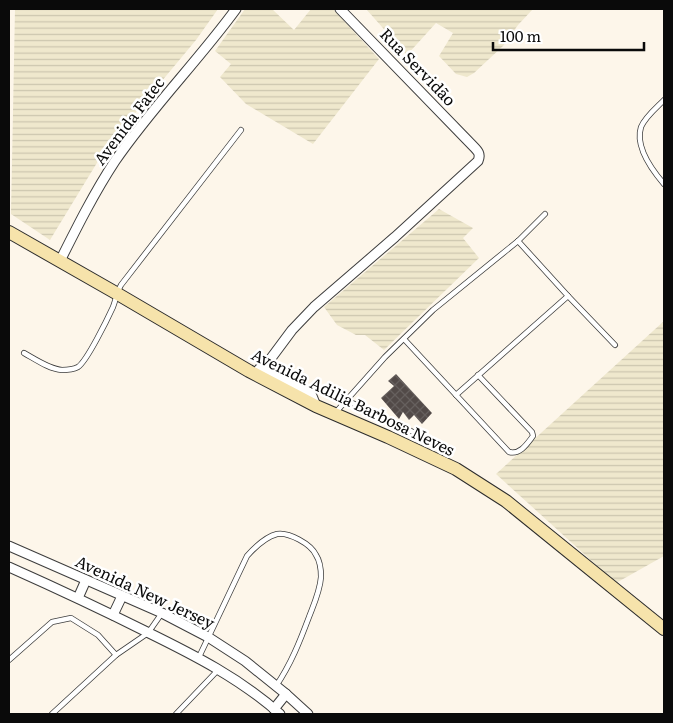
<svg xmlns="http://www.w3.org/2000/svg" width="673" height="723" font-family="Literata,serif">
	<style>
		.farmland { fill: url(#farmland-rules) }
		.building { fill: url(#building-cross-hatch) }
		.lines { fill: none; stroke-linecap: round; stroke-linejoin: round }
		.lane-casing { stroke: #3d3d3d; stroke-width: 6 }
		.street-casing { stroke: #3d3d3d; stroke-width: 11 }
		.secondary-casing { stroke: #2c2c2c; stroke-width: 14 }
		.lane { stroke: #fff; stroke-width: 4.5 }
		.street { stroke: #fff; stroke-width: 9 }
		.secondary { stroke: #f6e3ab; stroke-width: 12 }
		.labels { text-anchor: middle; stroke-width: 5; stroke-linejoin: round; paint-order: stroke }
		.street-label { font-size: 16px; fill: #0a0a0a; stroke: #fff }
	</style>
	<defs>
		<pattern id="farmland-rules" width="6" height="5" patternUnits="userSpaceOnUse" patternTransform="scale(1.25)"><rect width="6" height="5" fill="#efe8cd"/><path d="M0 2.5h6" fill="none" stroke="#ccc6af"/></pattern>
		<pattern id="building-cross-hatch" width="8" height="8" patternUnits="userSpaceOnUse" patternTransform="scale(1.25)"><rect width="8" height="8" fill="#524a48"/><path d="M0 0l8 8M0 8l8-8" fill="none" stroke="#66605e"/></pattern>
	</defs>
	<rect width="100%" height="100%" fill="#fdf6ea"/>
	<g class="farmland">
		<polygon points="15,9 218,9 196,40 106,148 50,240 11,214"/>
		<polygon points="245,9 272,9 294,30 311,9 333,9 379,59 313,144 246,104 220,77 231,64 215,51"/>
		<polygon points="366,9 533,9 518,25 503,46 474,73 467,77 456,74 439,56 453,33 436,23 407,55"/>
		<polygon points="439,209 473,228 463,238 479,258 384,350 365,335 356,335 337,325 324,307"/>
		<polygon points="664,321 664,556 616,583 496,474"/>
	</g>
	<polygon class="building" points="396,374 432,413 422,424 414,415 409,420 403,412 399,419 381,398 394,386 388,381"/>
	<g class="lines">
		<defs>
			<g id="lane">
				<path d="M664,100C656,108 645,117 641,127C635,146 652,170 664,184"/>
				<polyline points="568,296 615,345"/>
				<path d="M404,339L509,452C520,455 527,444 533,436L532,432L478,375"/>
				<path d="M24,353C35,359 49,369 62,370C67,370 74,369 78,367C87,361 108,318 113,307C116,299 117,292 121,285L241,130"/>
				<polyline points="456,395 568,296 518,241"/>
				<polyline points="346,400 438,444"/>
				<polyline points="336,412 385,357 433,310 518,241 545,214"/>
				<path d="M199,657L247,556C255,547 265,537 277,534C289,532 311,544 316,555C320,561 321,570 321,577C320,591 314,604 309,617C300,641 291,664 276,686"/>
				<polyline points="9,660 52,622 71,618 98,635 116,655 148,633 162,613"/>
				<polyline points="52,714 116,655"/>
				<polyline points="176,714 218,670"/>
			</g>
			<g id="street">
				<path d="M60,261C77,227 94,193 115,161C152,107 198,61 236,9"/>
				<polyline points="259,369 309,392 312,396 316,406"/>
				<path d="M263,369L292,330L314,307L395,237L478,161C481,154 478,151 473,146L340,9"/>
				<polyline points="9,546 162,613 208,637 245,661 286,694 308,714"/>
				<path d="M9,567C56,588 101,609 147,632C194,655 241,679 280,714"/>
				<polyline points="78,598 86,580"/>
				<polyline points="113,615 122,596"/>
				<polyline points="274,709 286,694"/>
			</g>
			<polyline id="secondary" points="9,232 116,293 249,371 316,406 388,437 456,469 506,501 664,629"/>
		</defs>
		<use href="#lane" class="lane-casing"/>
		<use href="#street" class="street-casing"/>
		<use href="#secondary" class="secondary-casing"/>
		<use href="#lane" class="lane"/>
		<use href="#street" class="street"/>
		<use href="#secondary" class="secondary"/>
	</g>
	<g class="labels">
		<g class="street-label">
			<text transform="translate(418 67) rotate(46)" y="6">Rua Servidão</text>
			<text transform="translate(129 121) rotate(-53)" y="6">Avenida Fatec</text>
			<text transform="translate(353 402) rotate(26)" y="6">Avenida Adilia Barbosa Neves</text>
			<text transform="translate(145 592) rotate(25)" y="6">Avenida New Jersey</text>
		</g>
	</g>
	<rect width="673" height="723" fill="none" stroke="#0a0a0a" stroke-width="20"/>
	<path d="M493 42v8h151v-8" fill="none" stroke="#0a0a0a" stroke-width="2.5"/>
	<text x="500" y="42" font-size="15" fill="#0a0a0a" stroke="#ffffff" stroke-width="4" paint-order="stroke">100 m</text>
</svg>
